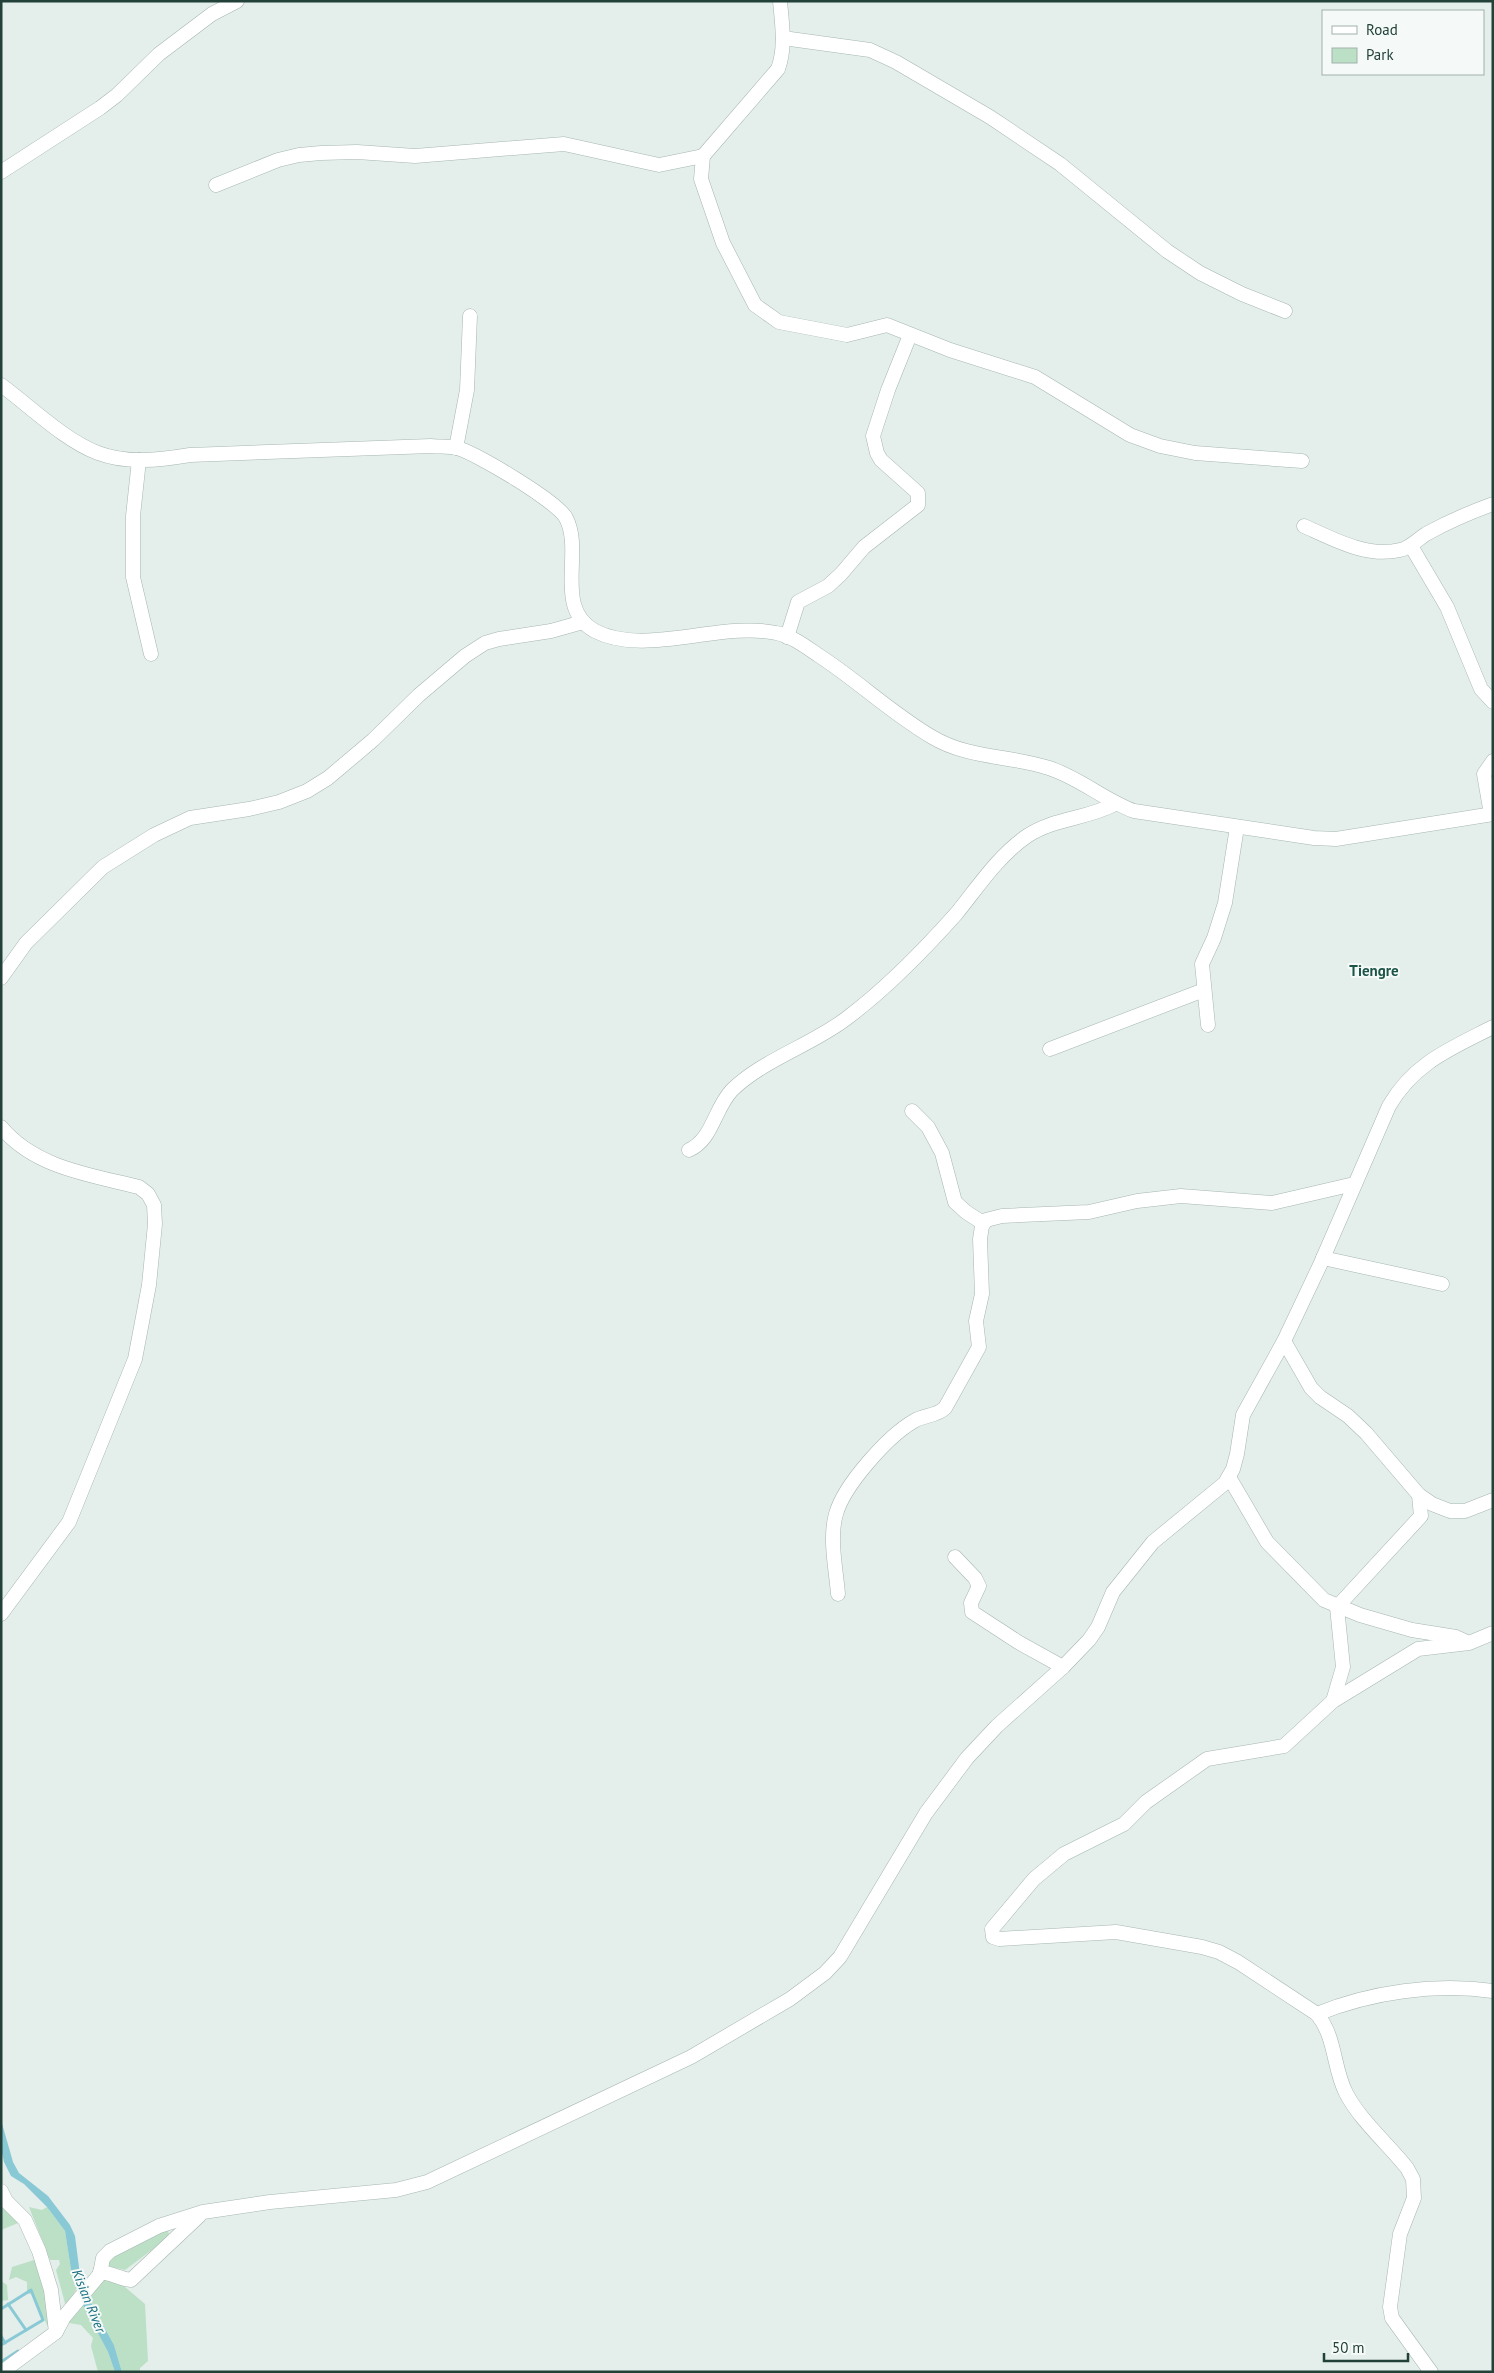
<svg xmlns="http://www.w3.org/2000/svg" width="1494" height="2373" font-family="'PT Sans',sans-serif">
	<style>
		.green { fill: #bce0c6 }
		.water { fill: #89c9d6 }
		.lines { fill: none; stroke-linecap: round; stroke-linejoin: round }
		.stream { stroke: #89c9d6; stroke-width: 3 }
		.minor-casing { stroke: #a6b7b1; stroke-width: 15 }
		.minor { stroke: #fff; stroke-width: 14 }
		.labels { text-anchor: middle; stroke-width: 4; stroke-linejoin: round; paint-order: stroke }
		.water-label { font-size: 14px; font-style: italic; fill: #186e82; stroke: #f5faf8 }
		.quarter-label { font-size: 15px; font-weight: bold; fill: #1c5548; stroke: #f5faf8 }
	</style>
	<rect width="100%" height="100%" fill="#e4eeea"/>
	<g class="green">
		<polygon points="1,2196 23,2221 1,2230"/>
		<polygon points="29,2207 42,2210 47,2207 65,2231 72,2276 77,2288 66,2307 56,2270 60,2264 59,2260 50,2260"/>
		<polygon points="168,2228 169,2237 125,2270 108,2266 111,2257"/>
		<polygon points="34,2260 51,2274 51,2333 32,2294 27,2294 27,2282 16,2277 9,2280 12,2267"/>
		<polygon points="104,2274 119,2282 145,2304 148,2361 140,2368 140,2372 122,2372 114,2345 88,2296"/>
		<polygon points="1,2281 7,2285 8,2300 1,2301"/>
		<polygon points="82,2302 108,2352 115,2372 98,2372 91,2346 93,2338 81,2325 69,2323"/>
	</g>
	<polygon class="water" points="1,2120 13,2162 19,2173 48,2196 70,2225 75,2236 80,2275 89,2299 114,2345 122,2372 115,2372 108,2352 84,2307 72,2276 65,2231 47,2207 24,2184 11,2176 4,2162 1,2149"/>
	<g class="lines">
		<g class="stream">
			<polyline points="8,2304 26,2330"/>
			<polyline points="1,2309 31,2290 43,2320 1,2345"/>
			<polyline points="1,2336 5,2343"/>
			<polyline points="1,2362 18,2351"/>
		</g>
		<defs>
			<g id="minor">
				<path d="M780,1C782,24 786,47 778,69L703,156L701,179L723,243L755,305L779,322L847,335L887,325L950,350L1035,377L1130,435L1160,446L1195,453L1302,461"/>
				<polyline points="783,38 870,50 896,62 990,117 1060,164 1167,251 1200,273 1242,294 1285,311"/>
				<polyline points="1,172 100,108 117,95 159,54 212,14 237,1"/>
				<polyline points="216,185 278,160 299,155 321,153 357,152 415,156 564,144 659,165 703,156"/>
				<path d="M1,385C31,407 64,440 98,453C127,464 160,460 190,455L431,446C439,447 449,446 457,448C476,453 558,502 566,518C584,552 553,608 595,631C645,657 721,621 776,633C792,636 805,646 818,655C857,680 891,713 932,737C969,759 1009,755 1049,768C1080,778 1104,800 1134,811L1314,838L1336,839L1493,814"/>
				<polyline points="456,448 467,390 470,316"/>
				<polyline points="139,460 133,516 133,577 151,654"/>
				<path d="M1304,526C1333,539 1367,558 1400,550C1410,548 1417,540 1426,534C1446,523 1471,512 1493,504"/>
				<polyline points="1411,546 1447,607 1481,689 1493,702"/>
				<polyline points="787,637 798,602 828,586 841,574 864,547 918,505 918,493 881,460 877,453 873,436 888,390 910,335"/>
				<polyline points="1491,814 1484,774 1493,761"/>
				<polyline points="1,978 26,943 103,867 154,835 190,818 249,809 279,802 307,791 328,778 373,740 419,695 465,656 485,643 499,639 551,631 583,622"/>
				<polyline points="1208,1025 1202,964 1214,938 1225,903 1237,827"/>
				<polyline points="1050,1049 1204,990"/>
				<polyline points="912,1111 928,1127 942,1153 955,1202 966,1212 983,1223"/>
				<path d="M1,1127C35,1168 91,1175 139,1187L148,1194L154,1205L155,1224L149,1285L135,1359L69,1522L1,1614"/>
				<path d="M689,1150C713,1139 714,1109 732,1090C764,1059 812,1045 847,1018C887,988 923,951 956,914C978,887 998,856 1027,836C1054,818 1087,819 1115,804"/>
				<polyline points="1323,1258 1442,1284"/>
				<polyline points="1284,1341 1311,1388 1320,1397 1348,1416 1366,1433 1419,1495 1432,1504 1450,1511 1465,1511 1493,1500"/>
				<polyline points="1229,1477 1267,1542 1324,1600 1360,1615 1412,1630 1456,1637 1467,1642"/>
				<polyline points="955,1557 975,1578 979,1586 971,1603 972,1612 1018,1642 1063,1667"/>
				<path d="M838,1594C836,1569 829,1538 836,1514C844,1485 888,1436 914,1421C924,1415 937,1416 945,1408L979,1347L976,1321L982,1294L980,1239L982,1226L986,1220L1002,1216L1089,1212L1137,1201L1181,1196L1272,1203L1354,1184"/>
				<polyline points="1333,1701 1343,1667 1337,1607 1421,1516 1419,1495"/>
				<path d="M1317,2014C1371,1992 1435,1983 1493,1991"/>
				<polyline points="1,2191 6,2201 25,2220 39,2251 51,2290 56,2332"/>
				<path d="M100,2272C112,2273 120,2279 131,2280L199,2216"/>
				<path d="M2,2372L56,2332L64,2317L100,2274L103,2258L110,2251L159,2226L203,2212L270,2202L396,2190L427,2182L691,2057L790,1999L825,1973L840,1957L926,1813L967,1758L997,1726L1063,1667L1089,1640L1098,1627L1113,1592L1153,1542L1225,1483L1233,1469L1237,1454L1243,1415L1284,1341L1320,1265L1389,1106C1414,1063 1450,1049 1493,1027"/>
				<path d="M1431,2372L1392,2318L1390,2307L1400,2234L1414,2198L1413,2179L1407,2168C1389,2145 1359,2119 1346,2093C1333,2068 1336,2037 1317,2014L1238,1962L1219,1952L1202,1947L1116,1932L999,1939L993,1937L992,1929L1034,1879L1064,1854L1124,1824L1146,1802L1207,1759L1284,1746L1333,1701L1418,1649L1469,1643L1493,1633"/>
			</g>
		</defs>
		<use href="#minor" class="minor-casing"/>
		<use href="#minor" class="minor"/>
	</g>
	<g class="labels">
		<g class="water-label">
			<text transform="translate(89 2301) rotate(68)" y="5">Kisian River</text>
		</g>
		<g class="quarter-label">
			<text x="1374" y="976">Tiengre</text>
		</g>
	</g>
	<rect width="1494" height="2373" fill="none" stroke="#224139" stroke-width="5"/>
	<rect x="1322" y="10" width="162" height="65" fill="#f5faf8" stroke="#a1b0ac"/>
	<rect x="1332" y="26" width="25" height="8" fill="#ffffff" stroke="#a1b0ac"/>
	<text x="1366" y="35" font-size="15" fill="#224139">Road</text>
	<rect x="1332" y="48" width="25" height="15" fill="#bce0c6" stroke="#a1b0ac"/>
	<text x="1366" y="60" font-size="15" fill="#224139">Park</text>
	<path d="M1324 2353v8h84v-8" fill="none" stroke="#224139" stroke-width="2.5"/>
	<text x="1332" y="2353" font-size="15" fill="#224139" stroke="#f5faf8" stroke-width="4" paint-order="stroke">50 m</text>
</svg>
